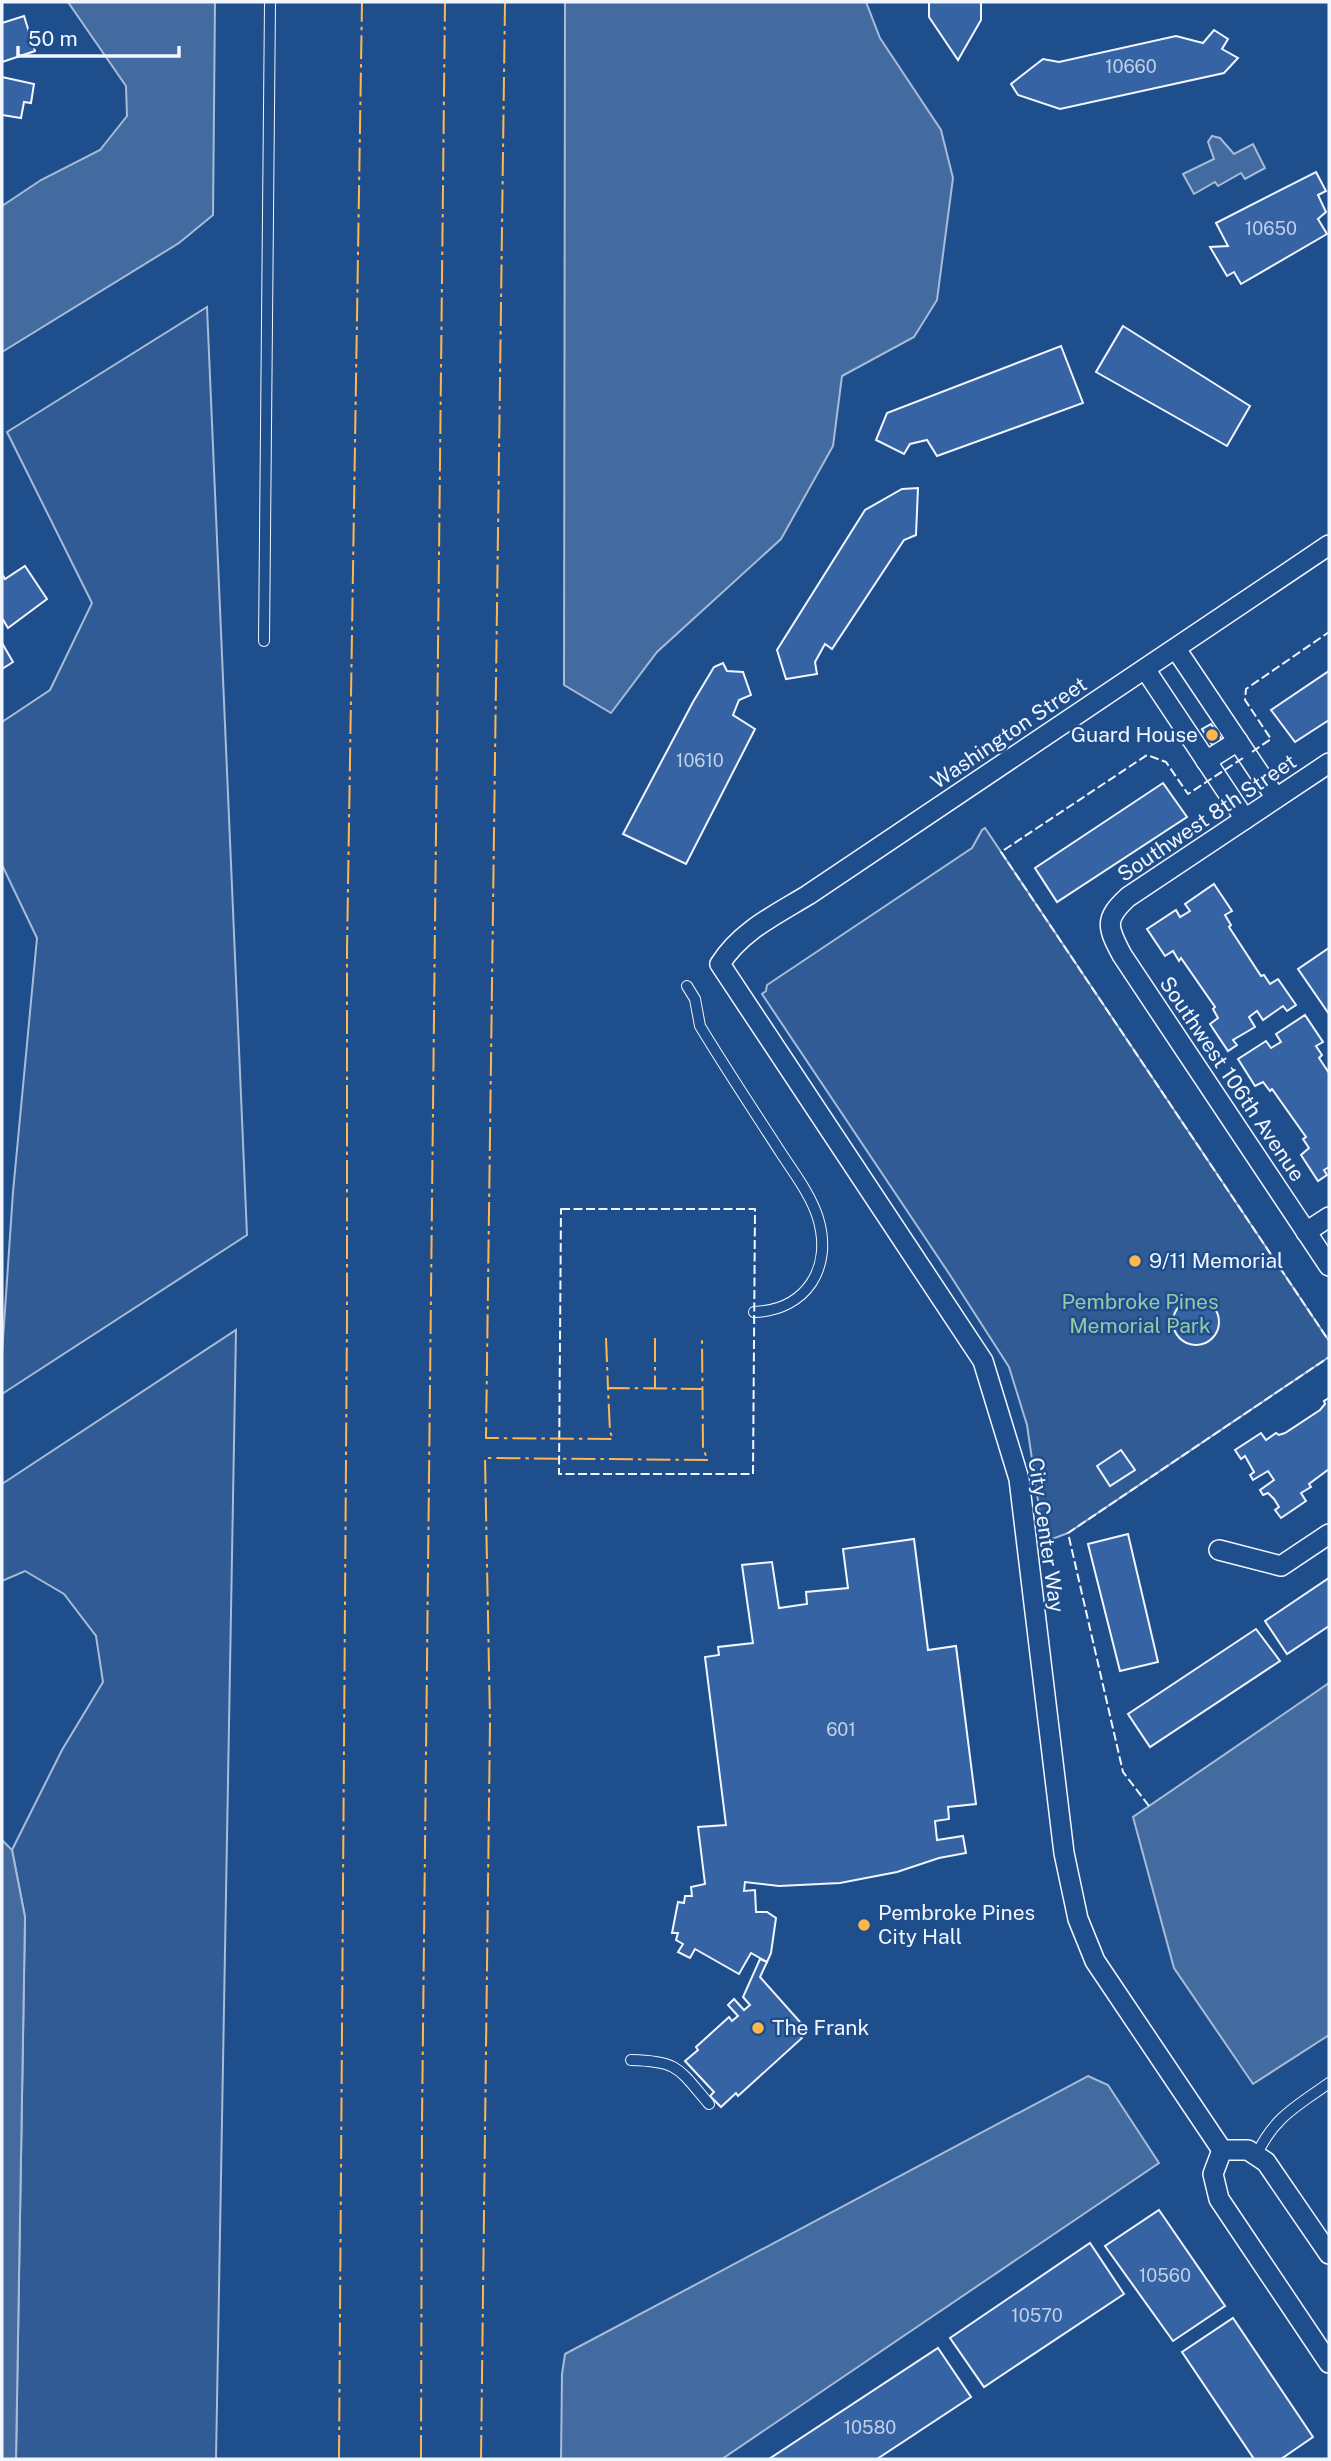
<svg xmlns="http://www.w3.org/2000/svg" width="1331" height="2461" font-family="'Public Sans',sans-serif">
	<style>
		.built { fill: #305b95; stroke: #a8bbd7; stroke-width: 2 }
		.water { fill: #446ba0; stroke: #a8bbd7; stroke-width: 2 }
		.building { fill: #3563a3; stroke: #f2f6ff; stroke-width: 2 }
		.lines { fill: none; stroke-linecap: round; stroke-linejoin: round }
		.lane-casing { stroke: #f2f6ff; stroke-width: 12 }
		.street-casing { stroke: #f2f6ff; stroke-width: 22 }
		.lane { stroke: #1f4e8c; stroke-width: 10 }
		.street { stroke: #1f4e8c; stroke-width: 19 }
		.fence { stroke: #f2f6ff; stroke-width: 2; stroke-dasharray: 9 3.5; stroke-linecap: butt }
		.power { stroke: #ffb74d; stroke-width: 2; stroke-dasharray: 24 5 3.5 5; stroke-linecap: butt }
		.poi-dot { fill: #ffb74d; stroke: #1f4e8c; stroke-width: 2.5 }
		.labels { text-anchor: middle; stroke-width: 5; stroke-linejoin: round; paint-order: stroke }
		.number-label { font-size: 18px; fill: #c3d1e8 }
		.street-label { font-size: 21px; fill: #f2f6ff; stroke: #1f4e8c }
		.poi-label { font-size: 21px; fill: #f2f6ff; stroke: #1f4e8c; text-anchor: start }
		.park-label { font-size: 21px; fill: #97c8a6; stroke: #1f4e8c }
	</style>
	<rect width="100%" height="100%" fill="#1f4e8c"/>
	<g class="built">
		<polygon points="207,307 247,1235 2,1394 2,1354 13,1192 37,938 2,865 2,722 50,690 92,603 7,432"/>
		<polygon points="985,828 1329,1341 1329,1357 1068,1533 1044,1542 1027,1425 1009,1367 950,1275 762,994 766,991 767,985 972,848 982,830"/>
		<polygon points="236,1330 216,2459 16,2459 25,1917 12,1850 62,1750 103,1682 96,1636 64,1594 25,1571 2,1581 2,1484"/>
	</g>
	<g class="water">
		<polygon points="68,2 215,2 213,215 179,243 2,352 2,206 41,180 100,150 127,116 126,86"/>
		<polygon points="565,2 866,2 880,38 941,130 953,178 937,300 914,337 842,376 833,446 781,539 657,652 611,713 564,685"/>
		<polygon points="1212,136 1220,138 1234,154 1253,144 1265,168 1245,179 1241,173 1218,186 1215,182 1194,194 1183,174 1214,159 1208,142"/>
		<polygon points="1329,1683 1329,2035 1253,2084 1174,1968 1133,1817"/>
		<polygon points="2,1840 12,1850 25,1917 16,2459 2,2459"/>
		<polygon points="1088,2076 1108,2085 1159,2163 722,2459 561,2459 562,2374 565,2354"/>
	</g>
	<g class="building">
		<polygon points="929,2 981,2 981,20 958,60 929,17"/>
		<polygon points="24,16 35,51 2,62 2,23"/>
		<polygon points="1214,30 1228,39 1222,49 1238,58 1224,73 1060,109 1018,95 1011,84 1043,59 1059,62 1176,36 1203,43"/>
		<polygon points="2,77 34,84 31,103 24,102 21,118 2,115"/>
		<polygon points="1316,172 1326,191 1318,195 1326,212 1318,219 1327,234 1241,284 1234,272 1227,276 1210,247 1228,246 1216,223"/>
		<polygon points="1123,326 1250,406 1227,446 1096,372"/>
		<polygon points="1061,346 1083,403 937,456 927,440 910,444 904,454 876,440 887,413"/>
		<polygon points="918,488 916,535 904,540 832,649 825,644 815,662 817,674 786,679 777,650 865,510 902,489"/>
		<polygon points="25,566 47,599 8,628 2,618 2,574 5,579"/>
		<polygon points="2,643 13,662 2,669"/>
		<polygon points="723,663 727,671 743,672 751,695 739,700 733,715 755,729 686,864 623,834 693,702 714,667"/>
		<polygon points="1329,671 1329,720 1295,742 1271,710"/>
		<polygon points="1211,724 1222,740 1213,746 1202,729"/>
		<polygon points="1163,783 1187,817 1057,902 1035,868"/>
		<polygon points="1214,884 1232,911 1225,915 1231,925 1229,927 1261,976 1264,975 1270,984 1278,979 1296,1005 1287,1011 1283,1006 1263,1020 1257,1011 1249,1017 1255,1027 1233,1040 1237,1045 1228,1051 1210,1024 1218,1018 1213,1009 1215,1007 1181,958 1179,961 1173,951 1165,956 1147,929 1176,910 1180,917 1190,911 1185,904"/>
		<polygon points="1329,948 1329,1014 1298,969"/>
		<polygon points="1305,1015 1323,1042 1316,1046 1322,1055 1319,1058 1329,1073 1329,1167 1324,1170 1327,1175 1318,1181 1301,1155 1309,1148 1303,1139 1306,1137 1272,1089 1270,1091 1263,1082 1255,1086 1238,1059 1266,1041 1271,1048 1281,1042 1276,1034"/>
		<circle cx="1196" cy="1322" r="23"/>
		<polygon points="1329,1398 1329,1469 1309,1484 1311,1487 1301,1493 1306,1501 1281,1518 1275,1510 1279,1507 1274,1499 1268,1493 1263,1495 1260,1490 1274,1480 1268,1471 1253,1480 1250,1475 1254,1472 1245,1456 1241,1459 1235,1450 1261,1433 1266,1440 1276,1433 1279,1435 1285,1433 1320,1410 1325,1404 1324,1401"/>
		<polygon points="1121,1450 1135,1470 1110,1486 1097,1466"/>
		<polygon points="1128,1534 1158,1662 1120,1671 1088,1544"/>
		<polygon points="914,1539 928,1650 956,1646 976,1804 948,1807 949,1819 935,1821 937,1840 963,1836 966,1853 939,1858 897,1872 840,1883 779,1886 745,1882 744,1891 755,1890 756,1912 767,1912 776,1918 771,1953 767,1962 751,1953 739,1974 695,1949 690,1958 678,1952 683,1944 676,1940 678,1933 672,1933 678,1902 684,1903 685,1896 692,1896 691,1887 705,1884 698,1827 726,1825 705,1657 719,1655 718,1647 753,1643 742,1565 772,1562 779,1608 807,1604 806,1592 848,1588 843,1549"/>
		<polygon points="1329,1578 1329,1626 1287,1654 1265,1621"/>
		<polygon points="1256,1629 1280,1661 1150,1747 1128,1714"/>
		<polygon points="760,1959 767,1962 760,1977 801,2023 798,2033 802,2038 738,2096 736,2093 721,2107 710,2096 714,2092 685,2061 698,2050 696,2047 729,2017 732,2021 738,2016 728,2005 734,1999 744,2010 750,2005 743,1997"/>
		<polygon points="1159,2210 1225,2306 1173,2341 1105,2246"/>
		<polygon points="1090,2243 1124,2294 984,2387 950,2338"/>
		<polygon points="1233,2318 1313,2437 1281,2459 1254,2459 1182,2352"/>
		<polygon points="938,2348 971,2397 877,2459 769,2459"/>
	</g>
	<g class="lines">
		<defs>
			<g id="lane">
				<polyline points="264,641 270,2"/>
				<path d="M687,986L695,999L700,1026C726,1069 754,1111 781,1153C794,1173 811,1195 818,1218C833,1267 807,1310 754,1312"/>
				<path d="M631,2060C679,2061 679,2069 709,2104"/>
				<path d="M1257,2154C1274,2117 1297,2106 1329,2083"/>
			</g>
			<g id="street">
				<polyline points="1176,649 1276,798"/>
				<polyline points="1145,669 1245,819"/>
				<polyline points="1206,761 1238,741"/>
				<path d="M1329,763L1128,897C1104,919 1107,927 1122,955L1329,1266"/>
				<polyline points="1306,1232 1329,1217"/>
				<polyline points="1219,1550 1281,1566 1329,1534"/>
				<path d="M1222,2150L1095,1961L1078,1919L1064,1853L1019,1479L983,1361L720,964C741,931 775,915 808,895L1329,545"/>
				<polyline points="1222,2150 1213,2174 1219,2199 1329,2363"/>
				<polyline points="1222,2150 1248,2150 1266,2162 1329,2254"/>
			</g>
		</defs>
		<use href="#lane" class="lane-casing"/>
		<use href="#street" class="street-casing"/>
		<use href="#lane" class="lane"/>
		<use href="#street" class="street"/>
		<g class="fence">
			<polyline points="1252,752 1271,739 1245,700 1246,689 1329,632"/>
			<polyline points="1243,758 1188,794 1166,762 1147,755 1001,852 1329,1341"/>
			<polygon points="561,1209 755,1209 753,1474 559,1474"/>
			<polyline points="1149,1806 1123,1772 1068,1533 1329,1357"/>
		</g>
		<g class="power">
			<polyline points="505,2 486,1438 613,1439 610,1432 608,1388 703,1389"/>
			<polyline points="606,1338 608,1388"/>
			<polyline points="655,1338 655,1389"/>
			<polyline points="339,2459 347,1318 347,950 362,2"/>
			<polyline points="421,2459 422,2123 445,2"/>
			<polyline points="481,2459 490,1722 485,1458 708,1460 703,1449 702,1337"/>
		</g>
	</g>
	<g class="poi-dot">
		<circle cx="1212" cy="735" r="7"/>
		<circle cx="1135" cy="1261" r="7"/>
		<circle cx="864" cy="1925" r="7"/>
		<circle cx="758" cy="2028" r="7"/>
	</g>
	<g class="labels">
		<g class="number-label">
			<text x="1131" y="73">10660</text>
			<text x="1271" y="235">10650</text>
			<text x="700" y="767">10610</text>
			<text x="841" y="1736">601</text>
			<text x="1165" y="2282">10560</text>
			<text x="1037" y="2322">10570</text>
			<text x="870" y="2434">10580</text>
		</g>
		<g class="street-label">
			<text transform="translate(1009 733) rotate(-34)" y="7">Washington Street</text>
			<text transform="translate(1207 818) rotate(-34)" y="7">Southwest 8th Street</text>
			<text transform="translate(1232 1079) rotate(56)" y="7">Southwest 106th Avenue</text>
			<text transform="translate(1046 1535) rotate(82)" y="7">City Center Way</text>
		</g>
		<g class="poi-label">
			<text x="1198" y="742" text-anchor="end">Guard House</text>
			<text x="1149" y="1268">9/11 Memorial</text>
			<text x="878" y="1920">Pembroke Pines<tspan x="878" dy="24">City Hall</tspan></text>
			<text x="772" y="2035">The Frank</text>
		</g>
		<g class="park-label">
			<text x="1140" y="1309">Pembroke Pines<tspan x="1140" dy="24">Memorial Park</tspan></text>
		</g>
	</g>
	<rect width="1331" height="2461" fill="none" stroke="#f2f6ff" stroke-width="7"/>
	<path d="M18 46v10h161v-10" fill="none" stroke="#f2f6ff" stroke-width="3.5"/>
	<text x="28" y="46" font-size="21" fill="#f2f6ff" stroke="#1f4e8c" stroke-width="5" paint-order="stroke">50 m</text>
</svg>
